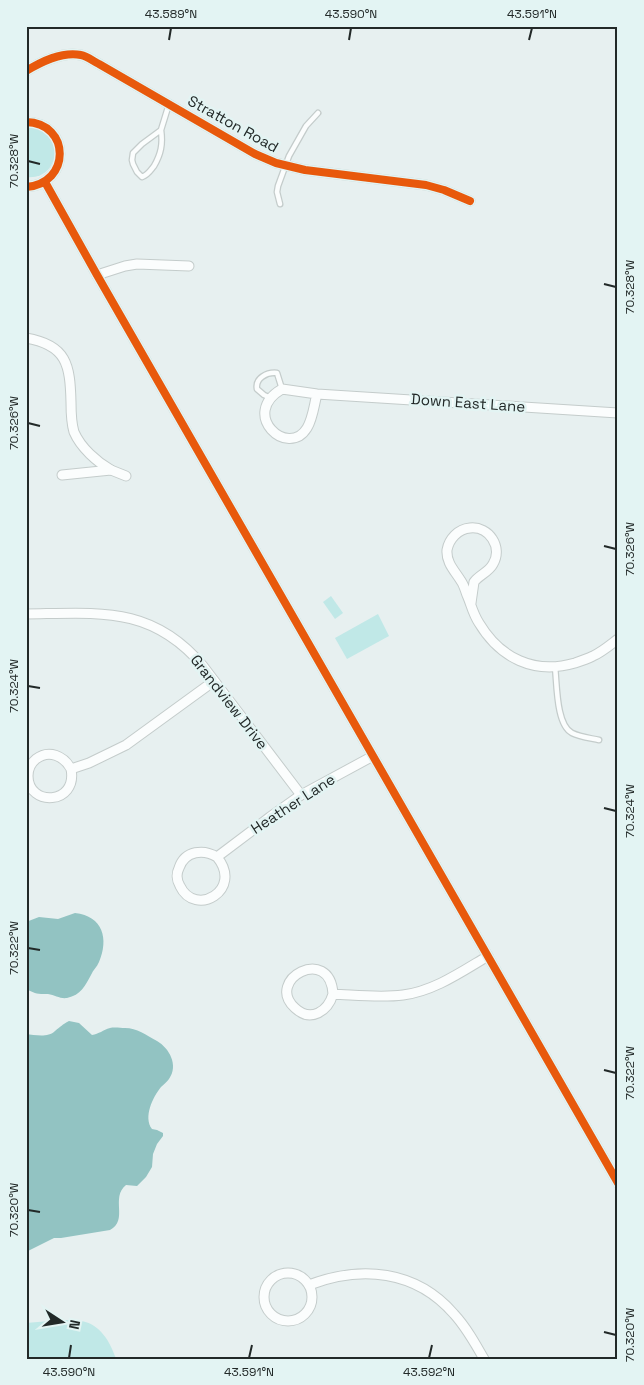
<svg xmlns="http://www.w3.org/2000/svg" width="644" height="1385" font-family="'Space Grotesk',sans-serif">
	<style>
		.green { fill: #c0e8e7 }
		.water { fill: #92c3c2 }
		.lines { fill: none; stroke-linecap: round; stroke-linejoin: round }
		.service-casing { stroke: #c4cccb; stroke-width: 7 }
		.minor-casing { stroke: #c4cccb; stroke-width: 11 }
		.service { stroke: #fbfdfd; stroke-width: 4.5 }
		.minor { stroke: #fbfdfd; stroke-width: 9 }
		.cycleway-casing { stroke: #e3f4f3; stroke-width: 11 }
		.cycleway { stroke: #e8590c; stroke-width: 8 }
		.ticks { fill: none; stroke: #222928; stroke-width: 2 }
		.labels { text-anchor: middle; stroke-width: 5; stroke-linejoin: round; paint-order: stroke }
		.street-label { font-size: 15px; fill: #222928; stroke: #e3f4f3 }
		.neatline { fill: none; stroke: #222928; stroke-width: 2 }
		.ticks-label { font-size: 12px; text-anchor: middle; fill: #222928 }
	</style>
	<rect width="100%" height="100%" fill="#e7f0f0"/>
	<g class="green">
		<path d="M29,126C66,130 61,181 26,177V127Z"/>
		<polygon points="331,596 343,613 335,619 323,602"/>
		<polygon points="378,614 389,636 347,659 335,638"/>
		<path d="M61,1320C67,1320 75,1320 82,1321C101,1325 110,1342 116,1359H26V1323Z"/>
	</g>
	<g class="water">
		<path d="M75,913C103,916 109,939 99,962C97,967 93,970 91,975C85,986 81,995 67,998C60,999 55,995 48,994C46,994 43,994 41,994C35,994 31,991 26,989V922L39,917L58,919Z"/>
		<path d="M69,1021L79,1023L92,1035C99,1034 103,1030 110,1028C114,1027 121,1028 125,1028C137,1028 146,1035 157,1041C169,1048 179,1065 169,1079C167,1082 164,1084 161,1087C153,1097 143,1117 152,1129L157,1130L163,1133V1136L157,1144L153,1154L152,1167L146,1177L137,1186L126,1185C110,1198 129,1220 110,1230L61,1238H54L26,1252V1034C35,1035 48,1038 55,1031C61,1026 62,1025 69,1021Z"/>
	</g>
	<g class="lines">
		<defs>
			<g id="service">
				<path d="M161,130C163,144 161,154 154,166C150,171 148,175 142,177L137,172L133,164L132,160L133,153L142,144L161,130L169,104"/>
				<polyline points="280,204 277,192 278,186 289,156 306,126 318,113"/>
				<path d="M271,398L264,395L257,389C255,378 267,372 277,373L282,389"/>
				<path d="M555,667C557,683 556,725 572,733C580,737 590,738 599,740"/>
			</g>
			<g id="minor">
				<path d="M26,71C41,62 62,51 81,55C87,56 93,61 99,64L255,154L276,163L305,170L426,185L444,190L470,201"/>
				<path d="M26,122C71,123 71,184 26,187"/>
				<polyline points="45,182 97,275 618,1183"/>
				<polyline points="97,275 125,266 137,264 189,266"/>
				<path d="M26,338C67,345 70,365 71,402C71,412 71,422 74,432C81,448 97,462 111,470"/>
				<path d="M317,394C314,405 313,418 307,428C288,459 239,414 282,389L317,394L618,413"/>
				<polyline points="62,475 111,470 126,476"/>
				<path d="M471,603L474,582C479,575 489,572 493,564C503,547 489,526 470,528C458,529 449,539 447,550C446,563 455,571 461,581C464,585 465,590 467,595C471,604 473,614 479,623C500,658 534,675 575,663C581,661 587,659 593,656C602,652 610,645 618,639"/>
				<path d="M26,614C98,613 152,605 203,666L301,795"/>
				<path d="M71,769C78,805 28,807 28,776C28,769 31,763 36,759C49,749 64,756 71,769L89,763L126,745L214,681"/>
				<path d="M217,857C244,890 195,918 180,886C177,881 176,874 179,868C185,850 204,849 217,857L270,817L301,795L373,756"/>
				<path d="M333,994C328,1011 311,1023 295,1008C264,980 330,944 333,994C356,995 380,998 403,995C434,991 461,972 488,956"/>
				<circle cx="288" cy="1297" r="24"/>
				<path d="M309,1285C361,1265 416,1270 454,1314C466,1327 475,1343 484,1359"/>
			</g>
		</defs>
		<use href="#service" class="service-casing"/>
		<use href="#minor" class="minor-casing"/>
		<use href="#service" class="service"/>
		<use href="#minor" class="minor"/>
		<defs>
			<g id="cycleway">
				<path d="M26,71C41,62 62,51 81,55C87,56 93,61 99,64L255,154L276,163L305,170L426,185L444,190L470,201"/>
				<path d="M26,122C71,123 71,184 26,187"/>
				<polyline points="45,182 97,275 618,1183"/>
			</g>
		</defs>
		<use href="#cycleway" class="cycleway-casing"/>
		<use href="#cycleway" class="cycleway"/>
	</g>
	<path class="ticks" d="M169,40L171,28M349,40L351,28M529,40L532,28M28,161L40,164M604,284L616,287M28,423L40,426M604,546L616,549M28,686L40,688M604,808L616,811M28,948L40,950M604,1070L616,1073M28,1210L40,1212M604,1332L616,1335M69,1358L71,1345M249,1358L252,1345M429,1358L432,1345"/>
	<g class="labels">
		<g class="street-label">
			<text transform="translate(233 124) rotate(29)" y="5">Stratton Road</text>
			<text transform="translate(468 403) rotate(4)" y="5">Down East Lane</text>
			<text transform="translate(229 702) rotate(52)" y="5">Grandview Drive</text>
			<text transform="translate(293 804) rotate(-33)" y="5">Heather Lane</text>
		</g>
	</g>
	<rect width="644" height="1385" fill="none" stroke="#e3f4f3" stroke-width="55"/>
	<g transform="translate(62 1322) rotate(102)" stroke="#e3f4f3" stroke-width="4" paint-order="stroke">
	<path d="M0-4L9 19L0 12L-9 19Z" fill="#222928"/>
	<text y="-8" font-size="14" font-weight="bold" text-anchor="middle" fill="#222928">N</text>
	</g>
	<rect x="28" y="28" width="588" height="1330" class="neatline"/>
	<g class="ticks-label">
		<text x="171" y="18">43.589°N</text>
		<text x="351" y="18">43.590°N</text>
		<text x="532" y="18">43.591°N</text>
		<text transform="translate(14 161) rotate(-90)" y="4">70.328°W</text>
		<text transform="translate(630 287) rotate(-90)" y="4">70.328°W</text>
		<text transform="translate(14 423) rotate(-90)" y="4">70.326°W</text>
		<text transform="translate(630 549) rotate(-90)" y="4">70.326°W</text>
		<text transform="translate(14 686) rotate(-90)" y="4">70.324°W</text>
		<text transform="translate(630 811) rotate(-90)" y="4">70.324°W</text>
		<text transform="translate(14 948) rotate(-90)" y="4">70.322°W</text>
		<text transform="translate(630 1073) rotate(-90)" y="4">70.322°W</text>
		<text transform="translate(14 1210) rotate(-90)" y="4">70.320°W</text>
		<text transform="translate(630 1335) rotate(-90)" y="4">70.320°W</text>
		<text x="69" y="1376">43.590°N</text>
		<text x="249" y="1376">43.591°N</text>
		<text x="429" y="1376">43.592°N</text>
	</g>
</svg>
